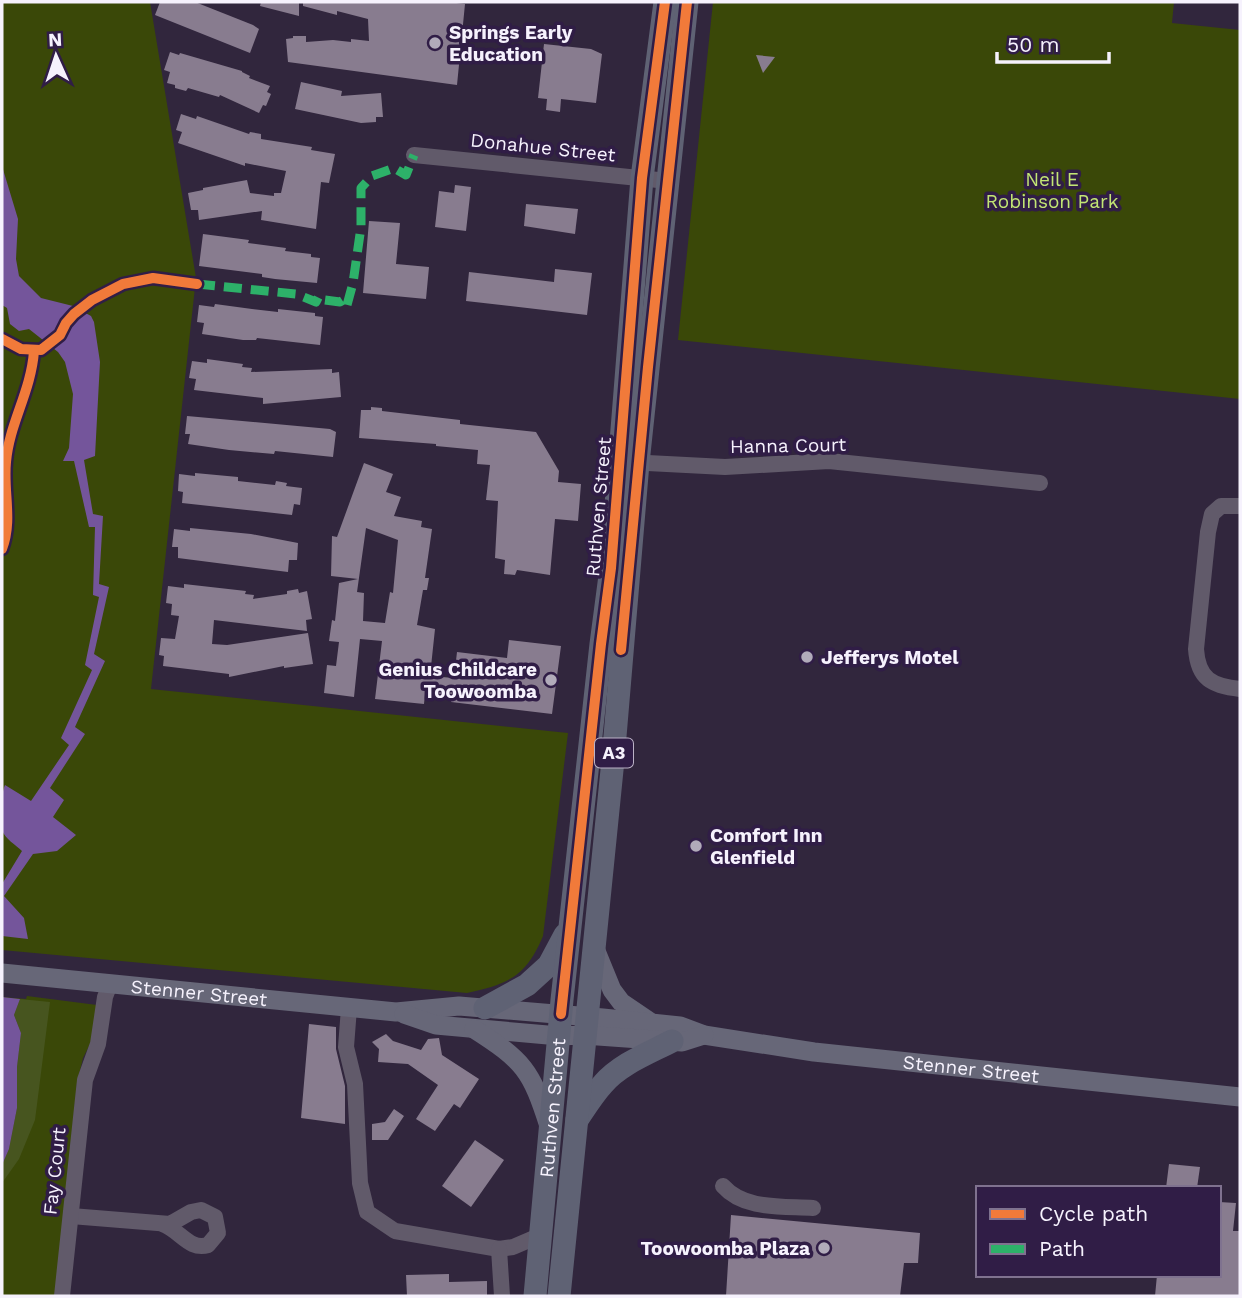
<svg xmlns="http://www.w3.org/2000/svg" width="1242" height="1298" font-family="'Work Sans',sans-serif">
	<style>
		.green { fill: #3a4808 }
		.forest { fill: #47551f }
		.water { fill: #74559b }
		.building { fill: #887c8f; fill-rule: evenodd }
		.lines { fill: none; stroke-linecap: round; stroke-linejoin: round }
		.minor { stroke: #615a6a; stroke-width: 16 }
		.major { stroke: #676778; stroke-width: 19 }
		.highway { stroke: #5f6274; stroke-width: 23 }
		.quiet { stroke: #2db169; stroke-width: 9; stroke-dasharray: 18 9; stroke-linecap: butt }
		.cycleway-casing { stroke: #301d46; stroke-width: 15 }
		.cycleway { stroke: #f17a3a; stroke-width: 10 }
		.poi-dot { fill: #b1abba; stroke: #301d46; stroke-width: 2.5 }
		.labels { text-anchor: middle; stroke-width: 7; stroke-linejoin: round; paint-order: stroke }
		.shield { fill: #301d46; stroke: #bbb2c6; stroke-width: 2 }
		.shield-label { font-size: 18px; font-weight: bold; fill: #f6f2fd }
		.poi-label { font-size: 19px; font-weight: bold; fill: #f6f2fd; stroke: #301d46; text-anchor: start }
		.street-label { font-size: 19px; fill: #f6f2fd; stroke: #301d46 }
		.park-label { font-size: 19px; fill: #c3e674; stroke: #301d46 }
	</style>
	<rect width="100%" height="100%" fill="#31263d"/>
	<g class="green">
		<path d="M2,2H150L196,278L151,689L568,733L543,936C526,977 508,984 467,993L2,950Z"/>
		<polygon points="713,2 1174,2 1172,23 1240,30 1240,399 678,340"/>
		<polygon points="27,996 97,1005 95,1034 83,1058 77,1083 55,1296 2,1296 2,997 26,999"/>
	</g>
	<polygon class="forest" points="20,999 50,1002 35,1120 19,1159 2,1183 2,1165 9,1149 17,1108 17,1067 21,1033 14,1015"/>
	<g class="water">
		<path d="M2,166L18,219L16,259L19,276L41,298L73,306L91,316L94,322L100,362L95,456L84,460L93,514L103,516L99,584L109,587L94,654L105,661L75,727L85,734L50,788L64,800L53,817L76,835L57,851L33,854L4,896L24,918L28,939L2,936V884L22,851C16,845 5,839 2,830C0,822 1,793 5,785L31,801L69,745L61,738L92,670L85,665L99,597L93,595L95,527H89L74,461H63L69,448L73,394L65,362L58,352L29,329L19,331L10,324L7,308L2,305Z"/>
		<polygon points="2,997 20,999 14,1015 21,1033 17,1067 17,1108 9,1149 2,1165"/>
	</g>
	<g class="building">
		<polygon points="160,2 195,2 253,25 259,29 250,53 155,15"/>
		<polygon points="261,2 299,2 299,16 260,6"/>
		<polygon points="303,2 448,2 465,4 457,85 288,62 286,39 293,38 293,36 306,36 306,42 333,40 351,42 351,39 369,41 368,19 337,11 337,15 303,6"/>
		<polygon points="544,44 591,49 602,54 596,103 561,99 560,112 546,110 547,99 538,98"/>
		<polygon points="170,52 179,55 180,53 242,71 242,72 250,76 249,78 270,86 267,92 271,94 266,106 263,105 259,113 220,95 219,97 188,88 186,91 175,88 175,85 167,83 170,72 164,70"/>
		<polygon points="756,55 775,57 763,73"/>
		<polygon points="301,82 342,91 341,96 381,93 383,117 376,117 376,122 361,123 295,109"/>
		<polygon points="181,114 196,119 197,116 249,134 250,132 261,134 261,139 312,147 311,150 335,154 329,183 321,182 316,229 261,220 262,211 199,220 198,210 191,210 188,193 203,190 203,188 247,180 250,193 274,196 274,193 281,193 286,171 245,163 245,166 178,143 182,132 176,130"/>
		<polygon points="455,185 471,187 466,231 435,227 439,191 454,193"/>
		<polygon points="526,204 578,209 575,234 524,226"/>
		<polygon points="369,221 400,223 396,264 429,267 426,299 363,293"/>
		<polygon points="203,234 249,240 248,243 286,248 285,251 311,254 311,257 320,258 317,283 275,279 262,277 262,274 199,266"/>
		<polygon points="555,269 592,273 587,315 466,301 469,272 554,282"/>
		<polygon points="215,304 252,309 278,312 278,309 315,313 315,316 323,317 320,345 257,338 256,340 243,340 202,334 204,323 197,322 199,305 214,307"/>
		<polygon points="207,359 243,364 242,367 252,368 251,372 332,369 332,373 339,372 341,397 263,404 263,398 194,390 196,379 189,378 192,361 207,363"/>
		<polygon points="371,407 382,408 382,411 460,420 460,424 536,432 559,471 558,482 581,484 578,521 555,519 550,575 517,570 515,575 504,574 505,560 495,558 498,501 486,500 490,465 477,464 478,450 436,446 436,444 359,438 361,410 371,410"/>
		<polygon points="187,416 330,429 336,432 333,457 275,451 274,454 229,450 188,444 190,434 185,434"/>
		<path d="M364,463L393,474L386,492L401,497L394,516L422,521L421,527L432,529L425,578H429L427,590H423L417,625L435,629L430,676L454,678L457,652L507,658L509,640L561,646L552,714L451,702L452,696L425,693L424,704L375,699L382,641L360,639L354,697L324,693L327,665L336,666L339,642L329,641L332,620L335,621L339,583L358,579L331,576L332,536L337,537ZM366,528L398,540L393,593L390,592L385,623L363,621L364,593L357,592Z"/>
		<polygon points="195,473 238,477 238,481 275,485 276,481 287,483 286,486 302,488 300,505 294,504 292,515 182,503 183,492 178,491 179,474 195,476"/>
		<polygon points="190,528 251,534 298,543 297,560 289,560 288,572 178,558 178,547 172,547 174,529 190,531"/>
		<polygon points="184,584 246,591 245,594 254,595 253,599 287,594 287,591 298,589 299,593 307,591 312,619 306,620 307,631 214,620 212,644 227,645 308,633 313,664 284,668 284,666 229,677 229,674 163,666 164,656 159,655 161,638 175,639 179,616 171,615 172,604 166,603 168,586 184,588"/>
		<polygon points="309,1024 336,1027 336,1049 345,1086 345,1124 301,1118"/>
		<polygon points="386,1034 393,1041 421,1050 428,1039 439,1038 442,1055 479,1079 460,1108 454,1104 435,1131 416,1119 438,1085 408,1064 378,1062 379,1049 372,1042"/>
		<polygon points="394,1109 404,1116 388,1140 372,1140 372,1124 385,1122"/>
		<polygon points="475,1140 504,1160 471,1207 442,1186"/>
		<polygon points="1169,1164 1200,1167 1197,1188 1166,1188"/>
		<polygon points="1219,1202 1236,1203 1233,1231 1240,1231 1240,1296 1155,1296 1157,1275 1219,1275"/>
		<polygon points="731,1215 920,1233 918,1263 904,1263 900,1296 726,1296"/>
		<polygon points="449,1274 449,1282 487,1281 487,1296 407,1296 406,1275"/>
	</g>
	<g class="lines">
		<g class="minor">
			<polyline points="414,155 668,181"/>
			<polyline points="628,462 725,467 829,461 1040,483"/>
			<path d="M1240,506H1221L1212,514L1208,532L1196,649C1198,679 1212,686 1240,689"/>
			<polyline points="349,1008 346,1047 355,1084 360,1183 367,1212 395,1231 499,1249 513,1247 541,1235"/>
			<path d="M723,1186C744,1210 782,1206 813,1208"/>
			<path d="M71,1216L170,1224L191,1212L201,1210L215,1217L218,1233L208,1245C189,1251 180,1230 162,1224"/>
			<polyline points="499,1249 502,1296"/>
			<polyline points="62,1296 85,1080 98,1044 105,997 110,984"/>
		</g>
		<g class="major">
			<polyline points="594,946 612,990 621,1002 649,1021"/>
			<path id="s1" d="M2,973L396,1012L459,1006L603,1018L680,1026L704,1035L814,1052L1240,1097"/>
			<polyline points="404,1014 436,1025 559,1036 584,1035 682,1042 704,1035"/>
			<path d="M474,1029C524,1061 531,1070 549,1126"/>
		</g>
		<g class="highway">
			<polyline points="485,1008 527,985 549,965 565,935"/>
			<path d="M577,1120C585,1108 593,1095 603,1084C620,1064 649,1053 672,1041"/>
			<path id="s2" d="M535,1296L562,1000L601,644L611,568L642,178L665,2"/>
			<polyline points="559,1296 613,760 638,463 687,2"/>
		</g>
		<polyline class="quiet" points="197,284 296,294 316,302 319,296 325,300 340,302 343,300 343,304 347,305 353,283 361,227 361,188 372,176 394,168 406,175 414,155"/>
		<defs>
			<g id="cycleway">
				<polyline points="2,339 21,349 41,350 60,335 66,323 74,314 92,300 123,284 153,278 197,284"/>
				<path d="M2,549C13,520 3,492 6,462C9,424 31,392 34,351"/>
				<polyline points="621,650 648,367 687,2"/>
				<polyline points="561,1014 601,644 611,568 642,178 665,2"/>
			</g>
		</defs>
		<use href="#cycleway" class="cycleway-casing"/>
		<use href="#cycleway" class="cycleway"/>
	</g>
	<g class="poi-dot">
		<circle cx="435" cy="43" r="7"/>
		<circle cx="807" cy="657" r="7"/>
		<circle cx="551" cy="680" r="7"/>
		<circle cx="696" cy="846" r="7"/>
		<circle cx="824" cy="1248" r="7"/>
	</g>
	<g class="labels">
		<rect class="shield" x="595" y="738.5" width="38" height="29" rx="5"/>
		<g class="shield-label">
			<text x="614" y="759">A3</text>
		</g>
		<g class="poi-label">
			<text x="449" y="39">Springs Early<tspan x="449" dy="22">Education</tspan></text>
			<text x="821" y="664">Jefferys Motel</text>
			<text x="537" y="676" text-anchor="end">Genius Childcare<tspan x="537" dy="22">Toowoomba</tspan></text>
			<text x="710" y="842">Comfort Inn<tspan x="710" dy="22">Glenfield</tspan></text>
			<text x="810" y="1255" text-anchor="end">Toowoomba Plaza</text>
		</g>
		<g class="street-label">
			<text transform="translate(543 147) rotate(6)" y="7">Donahue Street</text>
			<text transform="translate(788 445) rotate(-1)" y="7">Hanna Court</text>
			<text transform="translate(598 507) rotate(-85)" y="7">Ruthven Street</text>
			<text dy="7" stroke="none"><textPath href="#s1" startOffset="198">Stenner Street</textPath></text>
			<text dy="7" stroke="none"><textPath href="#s1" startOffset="976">Stenner Street</textPath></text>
			<text dy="7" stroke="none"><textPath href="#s2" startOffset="189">Ruthven Street</textPath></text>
			<text transform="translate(54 1171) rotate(-84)" y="7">Fay Court</text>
		</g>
		<g class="park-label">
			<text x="1052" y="186">Neil E<tspan x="1052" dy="22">Robinson Park</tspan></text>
		</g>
	</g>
	<rect width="1242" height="1298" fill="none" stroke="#f6f2fd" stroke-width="7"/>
	<rect x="976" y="1186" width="245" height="91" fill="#301d46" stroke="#7f728f" stroke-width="2"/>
	<rect x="990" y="1209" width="35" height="10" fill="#f17a3a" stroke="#7f728f" stroke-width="2"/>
	<text x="1039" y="1221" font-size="21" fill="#f6f2fd">Cycle path</text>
	<rect x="990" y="1244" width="35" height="10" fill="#2db169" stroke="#7f728f" stroke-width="2"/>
	<text x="1039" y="1256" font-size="21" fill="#f6f2fd">Path</text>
	<g transform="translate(56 56) rotate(357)" stroke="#301d46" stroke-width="5" paint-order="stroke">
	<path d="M0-5L12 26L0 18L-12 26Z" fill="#f6f2fd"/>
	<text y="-10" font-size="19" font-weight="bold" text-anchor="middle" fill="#f6f2fd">N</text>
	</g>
	<path d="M997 52v10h112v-10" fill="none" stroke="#f6f2fd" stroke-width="3.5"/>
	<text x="1007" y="52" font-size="21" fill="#f6f2fd" stroke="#301d46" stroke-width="5" paint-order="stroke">50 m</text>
</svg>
